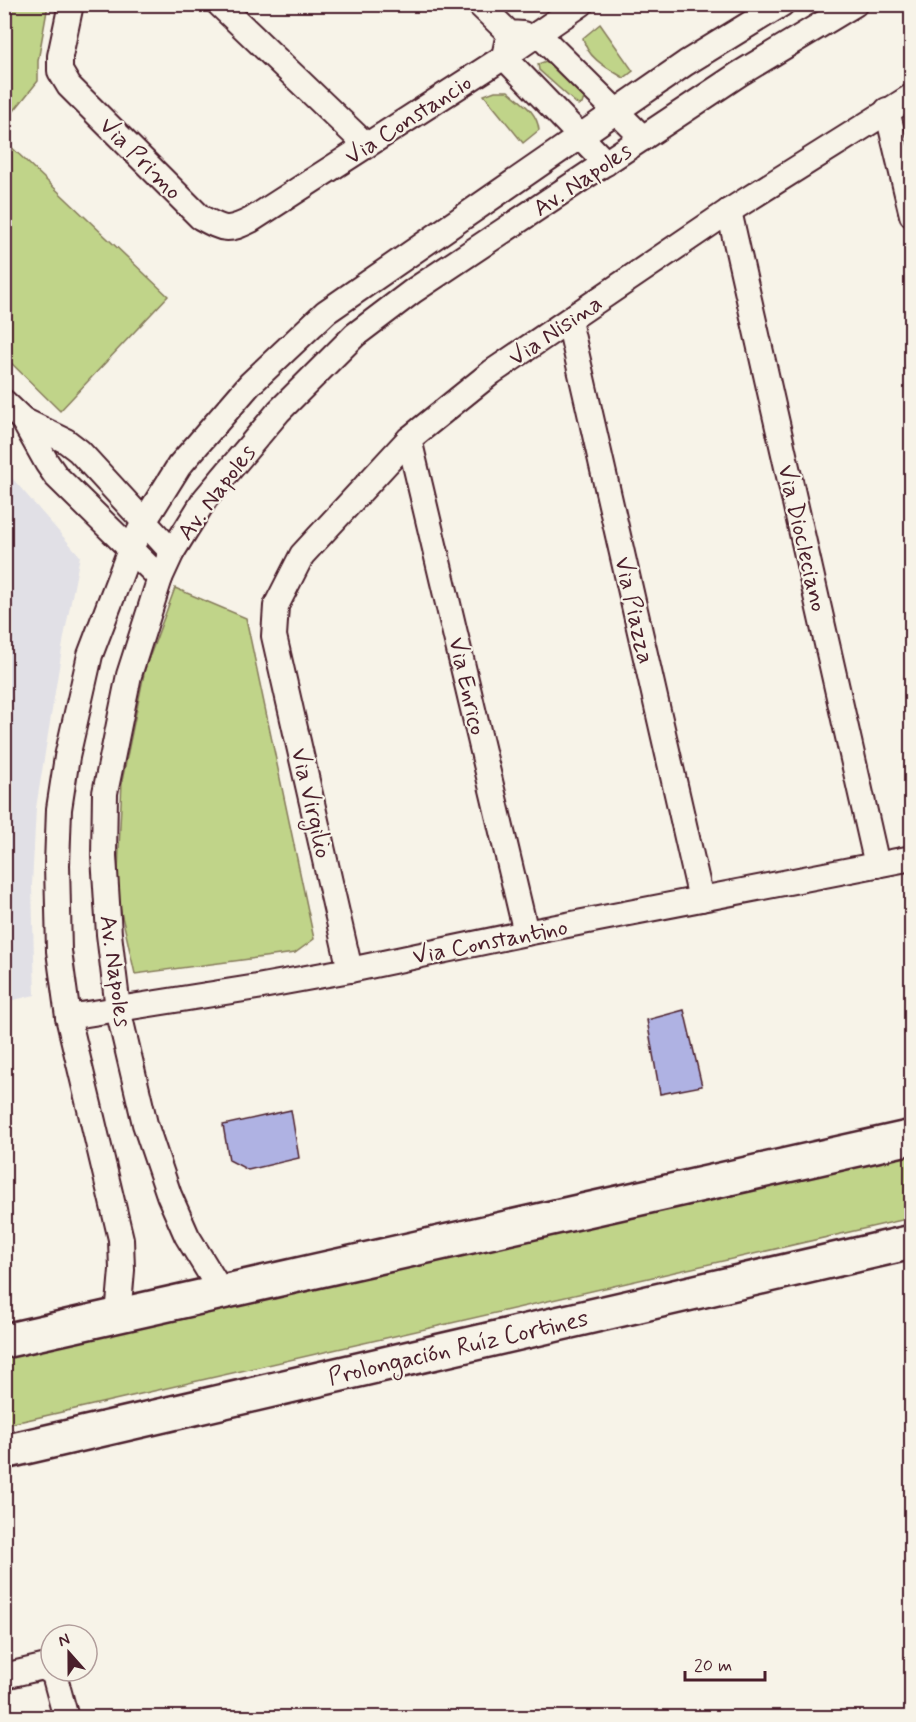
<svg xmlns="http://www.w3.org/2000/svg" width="916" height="1722" font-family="Mynerve,sans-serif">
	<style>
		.built { fill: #e1e0e6 }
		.green { fill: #c0d489; stroke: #857a5a; stroke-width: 1.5 }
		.building { fill: #afb2e3; stroke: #4a1f2b; stroke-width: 1.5 }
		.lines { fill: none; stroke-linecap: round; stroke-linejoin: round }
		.minor-casing { stroke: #4a1f2b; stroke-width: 28 }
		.secondary-casing { stroke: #4a1f2b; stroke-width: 38 }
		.minor { stroke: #f7f3e8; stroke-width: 24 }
		.secondary { stroke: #f7f3e8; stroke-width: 33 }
		.labels { text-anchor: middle; stroke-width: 4.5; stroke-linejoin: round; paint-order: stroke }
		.street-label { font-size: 24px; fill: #4a1f2b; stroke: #f7f3e8 }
	</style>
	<rect width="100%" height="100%" fill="#f7f3e8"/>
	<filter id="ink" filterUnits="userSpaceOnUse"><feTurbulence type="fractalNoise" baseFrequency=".0167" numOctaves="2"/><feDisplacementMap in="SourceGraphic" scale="12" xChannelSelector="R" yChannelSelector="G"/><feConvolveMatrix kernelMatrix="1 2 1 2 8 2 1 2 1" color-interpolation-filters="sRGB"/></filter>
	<g filter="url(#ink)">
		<polygon class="built" points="5,470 80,556 64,637 36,808 32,885 35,995 5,1002"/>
		<g class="green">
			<polygon points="5,4 48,5 38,61 38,81 5,122"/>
			<path d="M600,24L633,71L624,78C607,68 587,58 583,38Z"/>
			<polygon points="546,61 584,98 582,104 578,105 539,70 538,64"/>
			<path d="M495,91H508C522,103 537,111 539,130L523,143L484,95Z"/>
			<polygon points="5,141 168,296 60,411 5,357"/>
			<polygon points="175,588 246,618 314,939 295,953 135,974 117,894 122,781 145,669"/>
			<polygon points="911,1147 911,1218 5,1425 4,1354"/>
		</g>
		<g class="building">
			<polygon points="684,1010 702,1086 660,1094 647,1020"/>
			<polygon points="291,1110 299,1158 248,1170 229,1160 223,1125"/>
		</g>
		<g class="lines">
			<defs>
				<g id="minor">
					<path d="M71,4L60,56V71L69,86L200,217C224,230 227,232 251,220L504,57L581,4"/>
					<polyline points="219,4 366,145"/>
					<polyline points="479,4 509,33 523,34"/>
					<polyline points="509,33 504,57 606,163"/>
					<polyline points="538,34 643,138"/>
					<polyline points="887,110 912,215"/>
					<polyline points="729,211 877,865"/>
					<polyline points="569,321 701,899"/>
					<polyline points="4,402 23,420 66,441 79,451 172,552"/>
					<polyline points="23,420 47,463 56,476 160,578"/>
					<polyline points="409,439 526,933"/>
					<polyline points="350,970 274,636 276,606 302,555 409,439 492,372 729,211 912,96"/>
					<polyline points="68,1017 257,987 350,970 526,933 912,858"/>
					<polyline points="222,1293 187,1236 169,1195 145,1124 118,1009 109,934 104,856 105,793 129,675 160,578 172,552 205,499 279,411 355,335 413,291 739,74 855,4"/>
					<polyline points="118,1316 122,1270 121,1239 68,1017 59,951 57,865 59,809 67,757 90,655 130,550 144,522 179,466 250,384 326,312 686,63 782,4"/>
					<polyline points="4,1676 43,1667 54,1674 66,1718"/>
				</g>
				<g id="secondary">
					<polyline points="4,1341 912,1137"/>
					<polyline points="4,1452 912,1242"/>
				</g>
			</defs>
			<use href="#minor" class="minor-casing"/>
			<use href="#secondary" class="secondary-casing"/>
			<use href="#minor" class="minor"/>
			<use href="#secondary" class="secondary"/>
		</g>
	</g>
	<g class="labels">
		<g class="street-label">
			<text transform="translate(408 119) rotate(-33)" y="8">Via Constancio</text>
			<text transform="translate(141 158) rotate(45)" y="8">Via Primo</text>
			<text transform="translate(582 179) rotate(-34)" y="8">Av. Napoles</text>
			<text transform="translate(555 330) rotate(-34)" y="8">Via Nisina</text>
			<text transform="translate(216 492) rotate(-53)" y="8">Av. Napoles</text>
			<text transform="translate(803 538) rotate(77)" y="8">Via Diocleciano</text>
			<text transform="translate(635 610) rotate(77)" y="8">Via Piazza</text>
			<text transform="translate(468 686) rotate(77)" y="8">Via Enrico</text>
			<text transform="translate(312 803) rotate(77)" y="8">Via Virgilio</text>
			<text transform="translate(490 941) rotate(-11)" y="8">Via Constantino</text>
			<text transform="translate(116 971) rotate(82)" y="8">Av. Napoles</text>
			<text transform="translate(458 1347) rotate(-13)" y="8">Prolongación Ruíz Cortines</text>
		</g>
	</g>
	<rect width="916" height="1722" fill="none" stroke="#f7f3e8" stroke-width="24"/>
	<rect x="12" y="12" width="892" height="1698" fill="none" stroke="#4a1f2b" stroke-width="2" filter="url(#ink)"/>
	<g transform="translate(69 1653) rotate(339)"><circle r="28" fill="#f7f3e8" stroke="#b29e9c" stroke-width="1.5"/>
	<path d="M0-4.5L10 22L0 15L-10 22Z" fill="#4a1f2b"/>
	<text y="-9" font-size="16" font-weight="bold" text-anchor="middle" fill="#4a1f2b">N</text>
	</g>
	<path d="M685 1671v9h80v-9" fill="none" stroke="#4a1f2b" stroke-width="3"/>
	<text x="694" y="1671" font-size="18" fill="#4a1f2b" stroke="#f7f3e8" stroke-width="4.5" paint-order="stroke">20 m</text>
</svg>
